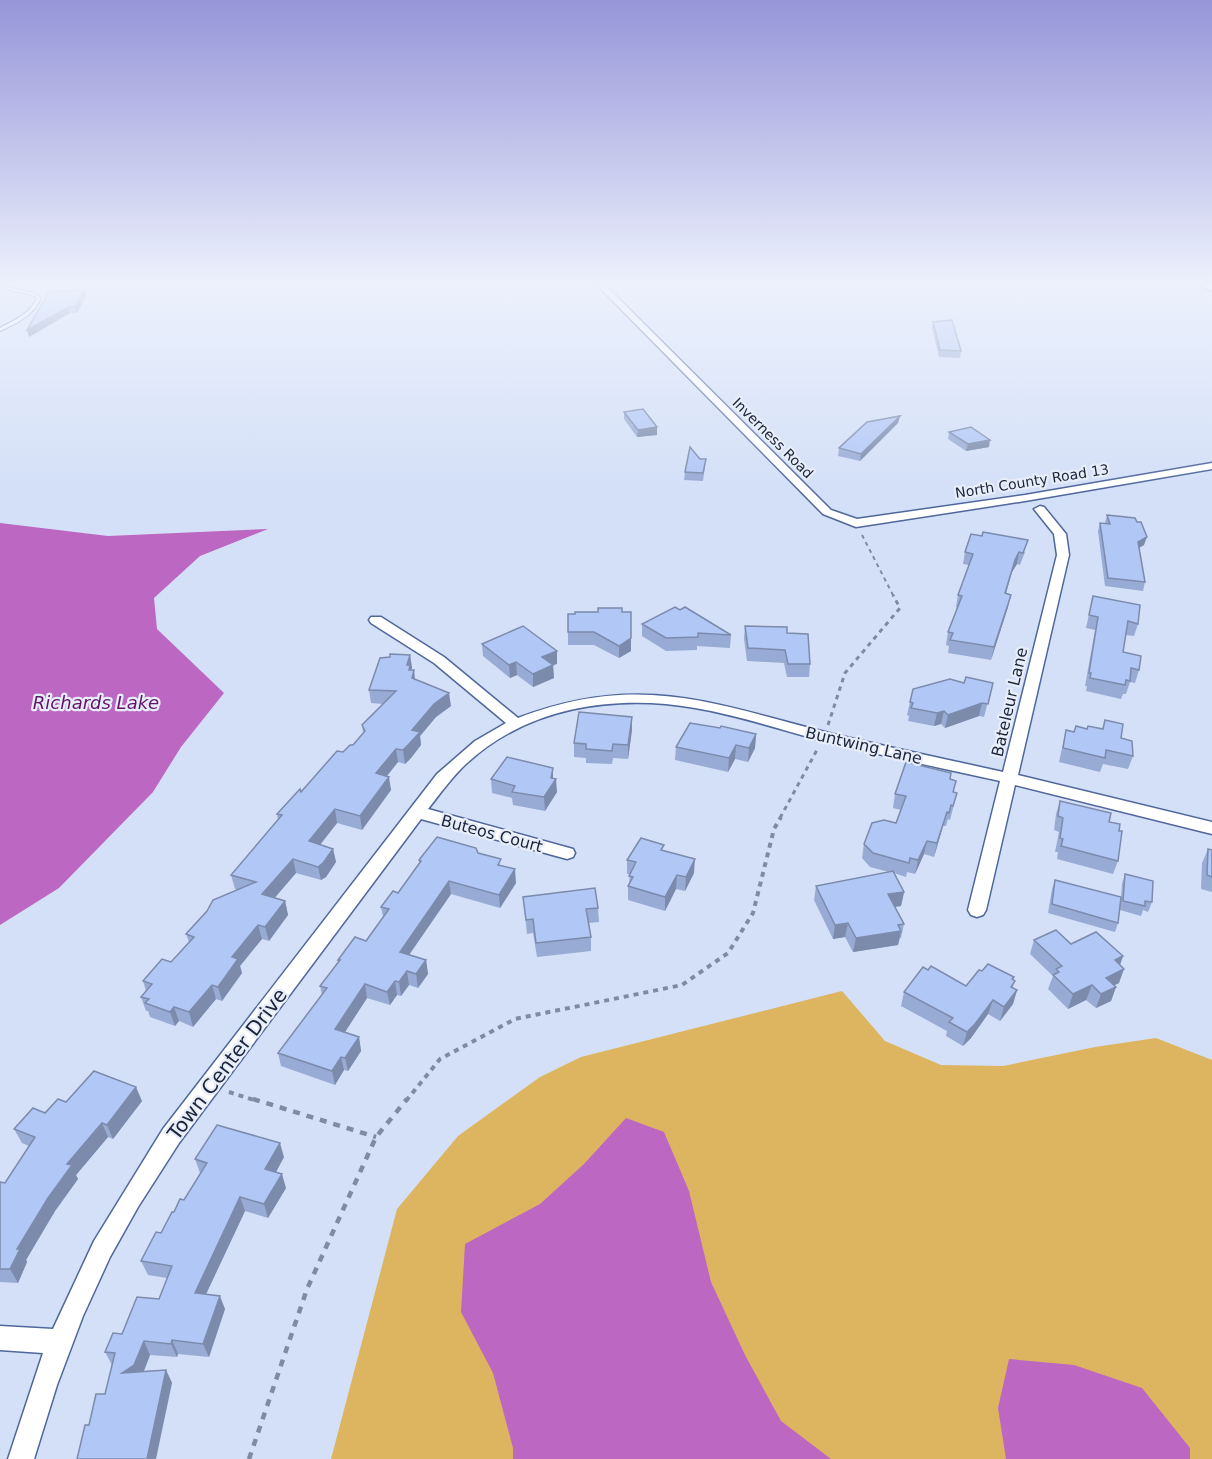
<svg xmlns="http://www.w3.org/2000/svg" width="1212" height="1459" font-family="'DejaVu Sans',sans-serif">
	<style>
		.green { fill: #ddb561 }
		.water { fill: #bc67c2 }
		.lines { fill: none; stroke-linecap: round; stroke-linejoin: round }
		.lane-casing { stroke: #4f679b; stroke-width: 2 }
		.street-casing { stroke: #4f679b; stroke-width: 3 }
		.secondary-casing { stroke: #4f679b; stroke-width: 4 }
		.path-far3 { stroke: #808ba2; stroke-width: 2; stroke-dasharray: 4 4; stroke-linecap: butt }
		.path-far2 { stroke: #808ba2; stroke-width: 3; stroke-dasharray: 4.5 4.5; stroke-linecap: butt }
		.path-far1 { stroke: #808ba2; stroke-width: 4; stroke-dasharray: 5 5; stroke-linecap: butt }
		.path { stroke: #808ba2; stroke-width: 4.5; stroke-dasharray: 7 7; stroke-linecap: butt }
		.lane { fill: #fff; fill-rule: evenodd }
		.street { fill: #fff; fill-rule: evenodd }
		.secondary { fill: #fff; fill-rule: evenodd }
		.wall { fill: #98abd4 }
		.shaded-wall { fill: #7c8bac }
		.building { fill: #b1c7f6; stroke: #7c8bac; stroke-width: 1.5 }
		.labels { text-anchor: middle; stroke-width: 4.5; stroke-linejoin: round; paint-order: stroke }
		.far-street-label { font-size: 14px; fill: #1a243a; stroke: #e7edf9 }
		.street-label { font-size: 16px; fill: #1a243a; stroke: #e7edf9 }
		.water-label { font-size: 18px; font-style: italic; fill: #631369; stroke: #e7edf9 }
		.near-street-label { font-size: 20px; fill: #1a243a; stroke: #e7edf9 }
	</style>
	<rect width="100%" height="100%" fill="#d4e0f8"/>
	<polygon class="green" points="842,991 885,1041 941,1065 1003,1066 1095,1047 1156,1038 1212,1060 1212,1459 331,1459 397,1209 458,1136 540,1077 581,1057"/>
	<g class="water">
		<polygon points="0,523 108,536 268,529 200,556 154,598 157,629 224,693 181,747 153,792 59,888 0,925"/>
		<polygon points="626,1118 664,1132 689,1191 711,1282 745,1355 781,1421 831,1459 513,1459 513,1448 493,1373 461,1312 465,1244 540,1204 584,1164"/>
		<polygon points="1009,1359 1074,1365 1142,1388 1190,1448 1190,1459 1006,1459 998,1408"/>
	</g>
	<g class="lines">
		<defs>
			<path id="lane" d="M0,286L34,293L41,298C34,315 16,324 0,331V328C14,320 30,314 37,298L32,295L0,288Z"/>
			<g id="street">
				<polygon points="597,285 605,285 831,510 857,519 1025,495 1212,463 1212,469 1025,501 856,527 823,514"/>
				<path d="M1040,506L1044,507L1066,534L1069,555L1018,775L1212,822V834L1015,785L986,910L983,915L977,917L971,915L968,910L1000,781C940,768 879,755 819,740C778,729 737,715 695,708C615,694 527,707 466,764C451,778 440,794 428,809L573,849L575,853L573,857L567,859L421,819L179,1143L138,1207L110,1257L83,1316L57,1385L34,1459H8L43,1353L0,1350V1326L53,1329L94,1241L163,1129L437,774L475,741L506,723L434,663L371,623L369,620L371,617H381L444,657L518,718C639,672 711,703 829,733C887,747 945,759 1003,772L1057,555L1054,534L1034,509Z"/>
			</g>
			<polygon id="secondary" points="1202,285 1212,285 1212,290 1204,288"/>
		</defs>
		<use href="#lane" class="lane-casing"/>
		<use href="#street" class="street-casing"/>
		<use href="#secondary" class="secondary-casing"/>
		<polyline class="path-far3" points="862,535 894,597"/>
		<g class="path-far2">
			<polyline points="828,725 845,673 900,608 893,595"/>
			<polyline points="780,818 818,748"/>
		</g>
		<g class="path-far1">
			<polyline points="229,1092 257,1101"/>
			<polyline points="406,1101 440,1059 515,1019 682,985 728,953 753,913 774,829 781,817"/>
		</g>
		<g class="path">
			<polyline points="253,1099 376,1137"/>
			<polyline points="249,1459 307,1289 376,1137 407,1099"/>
		</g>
		<use href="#lane" class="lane"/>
		<use href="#street" class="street"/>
		<use href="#secondary" class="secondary"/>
	</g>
	<g class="wall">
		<polygon points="86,296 77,313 70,313 29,337 27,330"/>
		<polygon points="933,322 961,351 960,358 939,357 932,328"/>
		<polygon points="624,412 657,435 637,437 624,419"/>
		<polygon points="898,423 860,461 838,456 839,448"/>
		<polygon points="949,432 989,447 966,451 948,439"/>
		<polygon points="705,467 703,481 684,480 685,472"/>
		<polygon points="1107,515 1144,545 1139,548 1145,582 1143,591 1105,586 1098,531 1100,523 1105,523"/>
		<polygon points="965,552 1025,552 1020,565 1017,564 1012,572 1006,594 1008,607 991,660 948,653 949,646 946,645 948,632 957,608 956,607 958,595 969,565 963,564"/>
		<polygon points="1093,596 1138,624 1134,636 1126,635 1123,652 1139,670 1135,683 1130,682 1126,694 1123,694 1121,699 1086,691 1087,686 1085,686 1095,630 1086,628"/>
		<polygon points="680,610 731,635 730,648 697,646 697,650 666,651 642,636 642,624"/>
		<polygon points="568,614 631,651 619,658 594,645 568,645"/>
		<polygon points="745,626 787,633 810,664 809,677 787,677 784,663 747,661 744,639"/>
		<polygon points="482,644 557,651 557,664 553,665 554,678 533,687 517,675 510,678 483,656"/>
		<polygon points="410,655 412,668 411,670 414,670 415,679 451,706 436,717 420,736 421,745 411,758 405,764 398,762 387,776 391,790 362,830 337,823 320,845 333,849 336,862 326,877 321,880 296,873 274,898 285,901 288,915 269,941 262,939 240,966 242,973 222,1001 216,999 193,1027 179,1021 175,1026 150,1017 148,1011 146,1011 141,997 146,991 143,981 171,962 189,942 186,934 238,890 235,889 231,875 278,820 277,814 343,752 353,745 363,733 362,725 383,704 371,703 369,690"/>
		<polygon points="964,683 993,683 984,717 979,716 945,728 941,724 934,726 908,721 909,716 907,715 910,702"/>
		<polygon points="1105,720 1121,738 1133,756 1128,769 1103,764 1100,772 1059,762 1066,730 1074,732 1086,729 1088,726 1102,729"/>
		<polygon points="632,730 628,759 613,758 612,764 586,763 586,758 574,757 574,743"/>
		<polygon points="756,734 755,748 748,762 735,759 728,772 675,760 676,747"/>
		<polygon points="553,768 553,778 557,792 545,811 513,805 512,798 492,793 491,779"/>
		<polygon points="950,779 953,792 957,793 950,820 948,819 946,826 943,826 934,857 924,854 915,874 907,872 906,877 894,873 904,892 901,906 895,907 904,924 901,938 900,938 898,945 853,952 845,937 833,939 814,900 816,886 889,872 870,867 862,858 864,844 896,823 901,810 893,808 895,794"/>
		<polygon points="1060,801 1109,822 1118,861 1113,874 1057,859 1058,852 1055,852 1059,832 1054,830 1056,814"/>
		<polygon points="1208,849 1212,850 1212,892 1201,889 1202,863"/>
		<polygon points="664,850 694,873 685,891 676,889 665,911 628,900 628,886 629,883 630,874 627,874 627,860"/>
		<polygon points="478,853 502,866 516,883 500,908 451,894 409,955 426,960 428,974 418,988 409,985 401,996 397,995 390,1005 367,998 344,1033 359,1037 361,1051 348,1071 344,1070 335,1085 281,1066 278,1053 322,995 320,986 338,962 338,960 366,941 383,917 381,907 398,893 419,863 419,860"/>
		<polygon points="1125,874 1152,902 1148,912 1143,910 1141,916 1120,910 1118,923 1115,932 1048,913 1052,889 1055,880 1121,897 1122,884"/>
		<polygon points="523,897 598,908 599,922 588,923 591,937 591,951 537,957 533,933 527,934"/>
		<polygon points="1034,940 1071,944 1123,956 1120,965 1119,983 1114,985 1116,987 1111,1001 1096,1008 1086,1000 1068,1009 1048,989 1053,976 1030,954"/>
		<polygon points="928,970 966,986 982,971 1014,977 1013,988 1017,990 1013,1004 1000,1021 988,1014 971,1038 963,1046 946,1036 947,1031 901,1006 904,992"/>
		<polygon points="142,1101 113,1139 108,1137 76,1175 78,1179 55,1211 26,1260 27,1262 18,1283 0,1282 0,1182 5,1183 29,1146 22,1143 14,1129 66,1102"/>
		<polygon points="284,1157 276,1172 286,1188 268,1218 245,1211 206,1294 225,1309 209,1357 178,1354 177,1357 150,1355 144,1371 166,1370 172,1383 89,1425 105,1394 112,1365 105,1352 159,1299 167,1278 148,1275 141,1261 161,1233 174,1212 184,1200 200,1173 195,1159"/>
	</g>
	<g class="shaded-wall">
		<polygon points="84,290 86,296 77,313 75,307"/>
		<polygon points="69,307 70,313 29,337 27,330"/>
		<polygon points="900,416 898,423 860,461 861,454"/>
		<polygon points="657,427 657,435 637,437 638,430"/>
		<polygon points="990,440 989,447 966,451 968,444"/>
		<polygon points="1147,537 1144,545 1135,550 1138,542"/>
		<polygon points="1019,552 1017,564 1012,572 1002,606 1015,560"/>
		<polygon points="1011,595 1008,607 991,660 994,647"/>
		<polygon points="631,638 631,651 619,658 619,646"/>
		<polygon points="557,651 557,664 553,665 554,678 533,687 533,674 542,657"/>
		<polygon points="410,655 412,668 411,670 414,670 415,683 410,676 407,665"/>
		<polygon points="516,662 517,675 510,678 509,665"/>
		<polygon points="449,693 451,706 436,717 420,736 421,745 411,758 405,764 403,750 412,730 434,704"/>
		<polygon points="982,703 979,716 945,728 948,715"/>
		<polygon points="944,711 941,724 934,726 937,713"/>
		<polygon points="632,717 632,730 628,759 628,745"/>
		<polygon points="756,734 755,748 748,762 749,748"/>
		<polygon points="736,745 735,759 728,772 729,758"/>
		<polygon points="396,749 398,762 378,787 376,773"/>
		<polygon points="553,768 553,781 556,779 557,792 545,811 544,797 551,778"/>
		<polygon points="389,777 391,790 362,830 360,816"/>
		<polygon points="335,809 337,823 312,855 309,841"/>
		<polygon points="947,812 943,826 934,857 937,843"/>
		<polygon points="927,841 924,854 915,874 918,860"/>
		<polygon points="333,849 336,862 326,877 321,880 318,867"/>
		<polygon points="293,859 296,873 266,908 262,894"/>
		<polygon points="695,859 694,873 685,891 686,877"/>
		<polygon points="515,869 516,883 500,908 499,895"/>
		<polygon points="677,875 676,889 665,911 665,897"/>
		<polygon points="449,881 451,894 402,965 400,952"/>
		<polygon points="904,892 901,906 885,908 888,894"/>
		<polygon points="285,901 288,915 269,941 265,927"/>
		<polygon points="848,923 845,937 833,939 835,925"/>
		<polygon points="258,925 262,939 240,966 242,973 222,1001 218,987 232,957"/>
		<polygon points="901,931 898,945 853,952 856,938"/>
		<polygon points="1123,956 1118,970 1115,960"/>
		<polygon points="426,960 428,974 418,988 416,974"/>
		<polygon points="1124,969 1119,983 1101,992 1106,978"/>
		<polygon points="407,971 409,985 401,996 399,982"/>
		<polygon points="395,981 397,995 390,1005 387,992"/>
		<polygon points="365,984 367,998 338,1043 335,1029"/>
		<polygon points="212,985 216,999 193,1027 189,1012"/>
		<polygon points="1092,985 1086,1000 1068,1009 1073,994"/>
		<polygon points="1116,987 1111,1001 1096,1008 1101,994"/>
		<polygon points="1017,990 1013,1004 1000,1021 1004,1007"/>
		<polygon points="993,1000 988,1014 971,1038 963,1046 967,1032"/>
		<polygon points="174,1007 179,1021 175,1026 170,1012"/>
		<polygon points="359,1037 361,1051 348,1071 345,1058"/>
		<polygon points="341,1057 344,1070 335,1085 332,1071"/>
		<polygon points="136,1087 142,1101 113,1139 107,1125"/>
		<polygon points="102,1123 108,1137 76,1175 78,1179 55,1211 26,1260 27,1262 18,1283 10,1269 17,1249 67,1164"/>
		<polygon points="280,1143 284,1157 270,1183 265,1169"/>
		<polygon points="282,1174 286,1188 268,1218 264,1204"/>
		<polygon points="240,1197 245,1211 200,1307 195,1293"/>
		<polygon points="220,1296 225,1309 209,1357 203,1344"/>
		<polygon points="172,1340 178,1354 177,1357 171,1344"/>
		<polygon points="144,1341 150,1355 141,1378 122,1373"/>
		<polygon points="166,1370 172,1383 156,1459 147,1459"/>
	</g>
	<g class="building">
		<polygon points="84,290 75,307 69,307 27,330 49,292"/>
		<polygon points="952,320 961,351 940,350 933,322"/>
		<polygon points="643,409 657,427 638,430 624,412"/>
		<polygon points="900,416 861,454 839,448 867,422"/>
		<polygon points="971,427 990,440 968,444 949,432"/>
		<polygon points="690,447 700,459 706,459 703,473 685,472"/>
		<polygon points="1107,515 1135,518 1137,522 1141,522 1147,537 1138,542 1145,582 1108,578 1100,523 1110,524"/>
		<polygon points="983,532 1028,540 1023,553 1019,552 1015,560 1005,593 1011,595 994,647 950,640 953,633 948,632 962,596 958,595 973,554 965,552 971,534 982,536"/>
		<polygon points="1093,596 1140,605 1138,624 1128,621 1123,652 1141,656 1139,670 1131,668 1130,681 1126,680 1125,685 1090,678 1091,673 1089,673 1098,617 1089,615"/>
		<polygon points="675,607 680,610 685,607 731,635 698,633 698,637 666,638 642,624"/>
		<polygon points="598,608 622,608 622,612 631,612 631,638 619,646 594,632 568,632 568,614 575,614 575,612 598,612"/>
		<polygon points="523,626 557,651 542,657 553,665 533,674 516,662 509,665 482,644"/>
		<polygon points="745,626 787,627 787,633 808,634 810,664 788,664 785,650 748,648"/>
		<polygon points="390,654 410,655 407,665 410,665 409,670 414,670 412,678 449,693 434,704 412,730 420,732 409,744 403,750 396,749 376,773 389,777 360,816 335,809 309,841 333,849 323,863 318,867 293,859 262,894 285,901 265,927 258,925 232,957 238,959 218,987 212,985 189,1012 174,1007 170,1012 145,1003 149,999 141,997 152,984 143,981 162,959 171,962 194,937 186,934 207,911 213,900 256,882 231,875 282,815 277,814 300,789 301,792 337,751 343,752 350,745 353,745 365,731 362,725 396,691 369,690 380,658 390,657"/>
		<polygon points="966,677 993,683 988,704 982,703 948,715 944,711 937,713 911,708 913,703 910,702 913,689 950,679 964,683"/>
		<polygon points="579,712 632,717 628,745 613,744 612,751 586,749 586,744 574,743"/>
		<polygon points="1105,720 1123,724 1121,738 1132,741 1133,756 1106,750 1105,758 1063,748 1066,730 1074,732 1076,726 1087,729 1088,726 1103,729"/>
		<polygon points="690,723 720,728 721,726 756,734 749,748 736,745 729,758 676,747"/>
		<polygon points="507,757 553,768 551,778 556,779 544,797 512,792 515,786 491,779"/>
		<polygon points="906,762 951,773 950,779 956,781 953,792 957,793 953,806 951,805 949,813 947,812 937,843 927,841 918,860 910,858 909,863 873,853 864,844 872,823 884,820 896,823 906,796 895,794"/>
		<polygon points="1060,801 1111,813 1109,822 1120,824 1119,831 1122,831 1118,861 1061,846 1063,839 1060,838 1063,818 1058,816"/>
		<polygon points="437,837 476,848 478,853 501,859 498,865 515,869 499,895 449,881 400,952 426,960 416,974 407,971 399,982 395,981 387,992 365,984 335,1029 359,1037 345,1058 341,1057 332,1071 278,1053 327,988 320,986 340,960 338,960 355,937 366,941 389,909 381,907 393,891 398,893 421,861 419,860"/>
		<polygon points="641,838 664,845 661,850 695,859 686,877 677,875 665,897 628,886 633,877 629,876 636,862 627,860"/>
		<polygon points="1208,849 1212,850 1212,877 1207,875"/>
		<polygon points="893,871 904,892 888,894 904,924 898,925 901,931 856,938 848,923 835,925 816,886"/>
		<polygon points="1125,874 1153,881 1152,902 1145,901 1145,906 1123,901"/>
		<polygon points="1055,880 1121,897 1118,923 1052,904"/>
		<polygon points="595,888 598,908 586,909 591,937 536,943 533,919 526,920 523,897"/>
		<polygon points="1056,930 1071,944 1096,932 1123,956 1115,960 1124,969 1106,978 1116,987 1101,994 1092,985 1073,994 1053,975 1059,972 1056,969 1062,966 1034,940"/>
		<polygon points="988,964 1014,977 1012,979 1015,981 1011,987 1017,990 1004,1007 993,1000 975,1024 967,1032 949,1022 953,1018 904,992 923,967 928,970 931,966 966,986 979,970 982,971"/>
		<polygon points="94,1071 136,1087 107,1125 102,1123 67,1164 72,1165 48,1198 17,1249 20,1249 10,1269 0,1269 0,1182 5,1183 35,1137 14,1129 33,1108 45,1113 58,1099 66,1102"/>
		<polygon points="217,1125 280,1143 265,1169 282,1174 264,1204 240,1197 195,1293 220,1296 203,1344 172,1340 171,1344 144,1341 134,1365 122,1373 166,1370 147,1459 77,1459 85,1425 89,1425 96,1394 105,1394 115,1353 105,1352 113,1333 122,1334 137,1297 159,1299 172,1266 141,1261 156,1232 161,1233 172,1212 174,1212 180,1199 184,1200 207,1163 195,1159"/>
	</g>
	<linearGradient id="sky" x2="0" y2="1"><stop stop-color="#9695d9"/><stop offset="0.58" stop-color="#ecf1fc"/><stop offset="1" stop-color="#ecf1fc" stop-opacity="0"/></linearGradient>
	<rect width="1212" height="489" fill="url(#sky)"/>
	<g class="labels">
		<g class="far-street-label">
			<text transform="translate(773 438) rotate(45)" y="5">Inverness Road</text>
			<text transform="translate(1032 481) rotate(-9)" y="5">North County Road 13</text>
		</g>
		<g class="street-label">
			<text transform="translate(1009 702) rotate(-77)" y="6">Bateleur Lane</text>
			<text transform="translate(864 745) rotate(13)" y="6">Buntwing Lane</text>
			<text transform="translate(492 833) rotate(15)" y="6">Buteos Court</text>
		</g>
		<g class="water-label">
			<text x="96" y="709">Richards Lake</text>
		</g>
		<g class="near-street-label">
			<text transform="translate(227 1064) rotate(-53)" y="7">Town Center Drive</text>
		</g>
	</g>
</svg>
